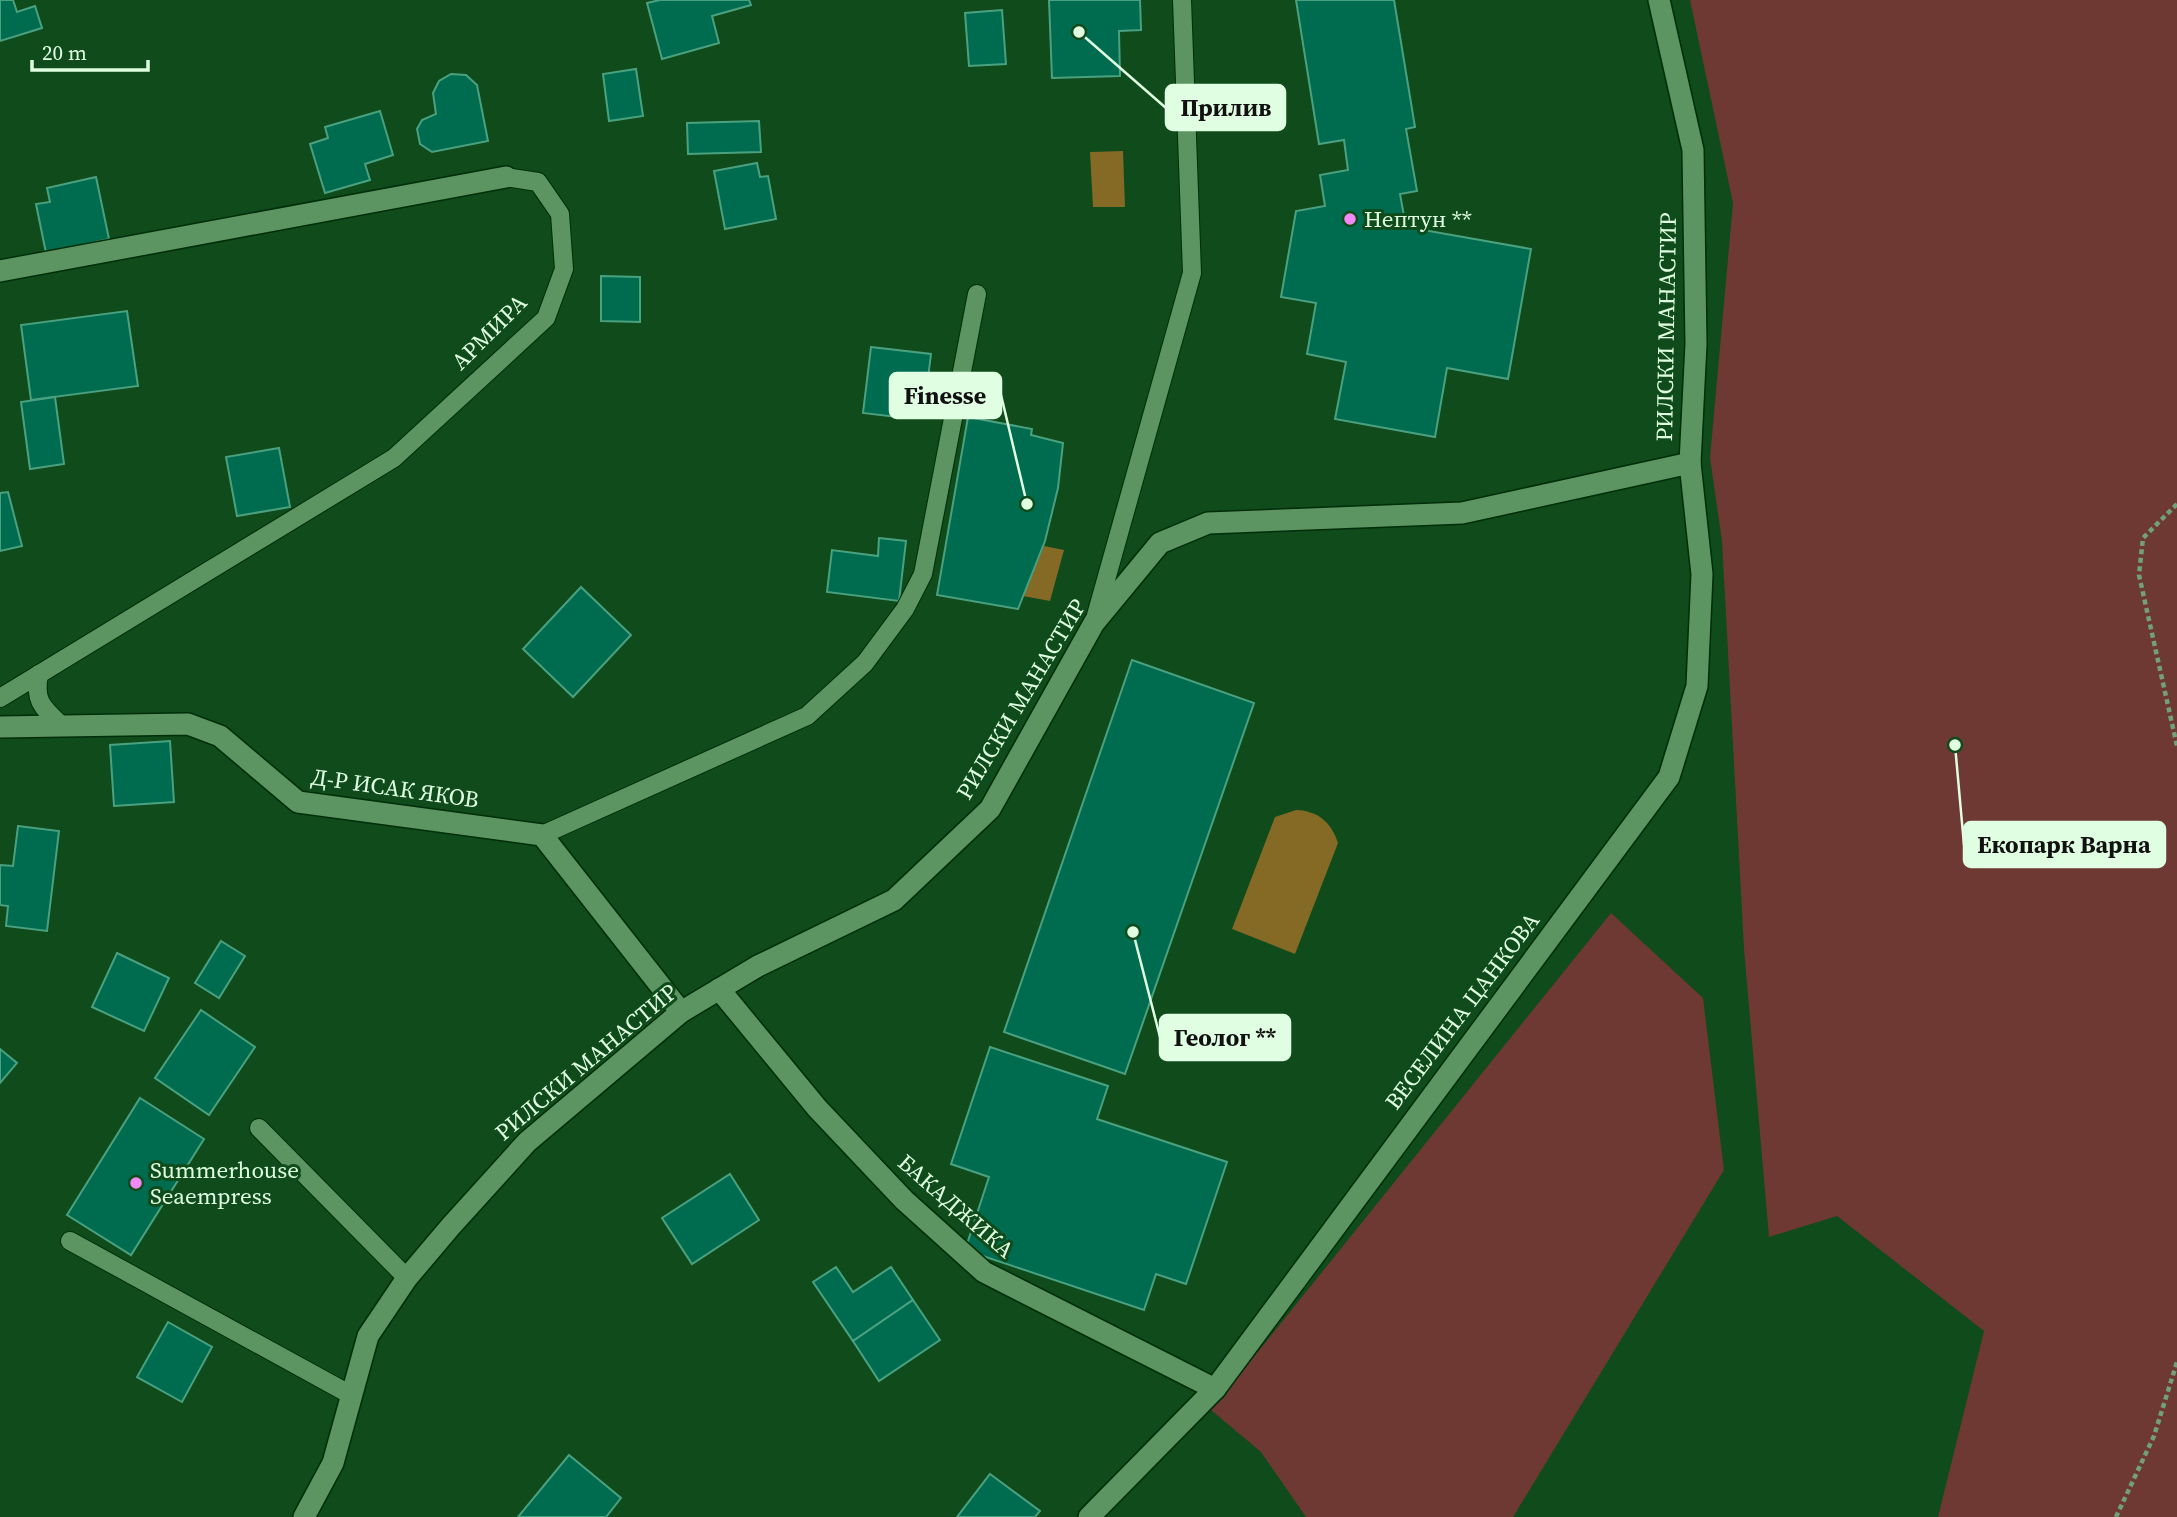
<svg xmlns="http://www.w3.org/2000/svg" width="2177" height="1517" font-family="'Source Serif 4',serif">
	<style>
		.green { fill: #6e3833 }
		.water { fill: #856a26 }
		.building { fill: #006c4f; stroke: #4aa180; stroke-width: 2 }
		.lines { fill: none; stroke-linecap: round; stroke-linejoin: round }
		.lane-casing { stroke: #012e0a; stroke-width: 20 }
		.street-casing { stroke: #012e0a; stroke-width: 24 }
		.path { stroke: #72a079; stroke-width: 4.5; stroke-dasharray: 5 3.5; stroke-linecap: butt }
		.lane { stroke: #5c9561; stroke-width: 18 }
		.street { stroke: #5c9561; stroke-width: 21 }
		.poi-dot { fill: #f18af4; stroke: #0f4b1b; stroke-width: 2.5 }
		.labels { text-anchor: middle; stroke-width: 6; stroke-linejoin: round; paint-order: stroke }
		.poi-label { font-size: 23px; fill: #e0fee1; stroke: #0f4b1b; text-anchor: start }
		.street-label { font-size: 23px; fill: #e0fee1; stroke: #0f4b1b }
		.leader { fill: none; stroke: #e0fee1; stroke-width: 2.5 }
		.callout-dot { fill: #e0fee1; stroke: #0f4b1b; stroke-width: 2.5 }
		.callout { fill: #e0fee1; stroke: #e0fee1; stroke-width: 2.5 }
		.callout-label { font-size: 24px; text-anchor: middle; font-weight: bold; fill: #111 }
	</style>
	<rect width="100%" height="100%" fill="#0f4b1b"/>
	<g class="green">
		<polygon points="1690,0 2177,0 2177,1517 1938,1517 1984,1331 1837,1216 1769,1237 1744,949 1722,541 1710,458 1733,203"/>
		<polygon points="1611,913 1703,998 1724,1170 1513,1517 1306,1517 1261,1452 1211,1410"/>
	</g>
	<g class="water">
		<polygon points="1123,151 1125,207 1093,207 1090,152"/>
		<polygon points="1044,546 1064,550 1050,601 1023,596"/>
		<path d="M1296,810C1318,811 1331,822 1338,843L1295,954L1232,929L1275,817Z"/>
	</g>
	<g class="building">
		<polygon points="0,0 13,0 17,12 35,6 42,28 0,41"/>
		<polygon points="660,0 749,0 751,5 712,16 719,43 662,59 647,3"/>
		<polygon points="1049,0 1140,0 1141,30 1119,31 1120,76 1052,78"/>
		<polygon points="1296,0 1394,0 1415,127 1406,129 1417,191 1400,194 1406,227 1531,249 1508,379 1447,368 1435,437 1335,419 1346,362 1307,354 1316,303 1281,297 1296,211 1325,206 1320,175 1348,170 1344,140 1319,144"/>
		<polygon points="1002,10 1006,64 969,66 965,13"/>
		<polygon points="636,69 643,116 609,121 603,74"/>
		<polygon points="451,74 466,75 477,85 488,141 432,152 420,144 417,129 422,120 436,114 433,93 439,81"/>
		<polygon points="380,111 393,155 365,164 370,180 325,193 310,144 328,138 325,127"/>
		<polygon points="759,121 761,152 688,154 687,123"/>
		<polygon points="757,163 760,177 768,176 776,219 725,229 714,171"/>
		<polygon points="96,177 109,239 46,253 36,204 50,202 47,188"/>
		<polygon points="601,276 640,277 640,322 601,321"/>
		<polygon points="127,311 138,386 31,400 21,325"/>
		<polygon points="871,347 931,354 926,394 908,392 905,418 863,413"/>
		<polygon points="55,397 64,464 30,469 21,402"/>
		<polygon points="968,417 1032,429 1031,435 1063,443 1058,488 1045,541 1018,609 937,595"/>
		<polygon points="279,448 290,507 237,516 226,457"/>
		<polygon points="8,492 22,546 0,551 0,493"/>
		<polygon points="879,538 906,541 899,601 827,592 832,550 878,556"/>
		<polygon points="581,587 631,635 573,697 523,649"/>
		<polygon points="1132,660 1254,703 1125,1074 1004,1032"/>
		<polygon points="170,741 174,802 114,806 110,745"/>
		<polygon points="18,826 59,831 47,931 6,926 8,906 0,905 0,865 13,866"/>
		<polygon points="221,941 245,956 219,998 195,983"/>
		<polygon points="117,953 169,978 144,1031 92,1007"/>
		<polygon points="201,1010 255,1047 209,1115 155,1078"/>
		<polygon points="990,1047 1108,1086 1097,1119 1227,1162 1186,1284 1156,1274 1144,1310 965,1250 989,1177 951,1164"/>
		<polygon points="0,1049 17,1063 0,1083"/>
		<polygon points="140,1098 204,1139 131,1255 67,1215"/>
		<polygon points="730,1174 759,1220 692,1264 662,1218"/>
		<polygon points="836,1267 853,1292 891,1267 913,1300 853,1341 813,1282"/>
		<polygon points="913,1300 940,1340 879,1381 853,1341"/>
		<polygon points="168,1322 212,1347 182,1402 137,1377"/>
		<polygon points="569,1455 621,1498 606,1517 518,1517"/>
		<polygon points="990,1474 1040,1511 1035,1517 957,1517"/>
	</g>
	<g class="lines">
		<defs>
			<g id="lane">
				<polyline points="1095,619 1192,273 1182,0"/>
				<path d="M39,674C34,701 42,707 61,725"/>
				<polyline points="0,698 394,458 546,318 564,269 560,214 538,182 506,177"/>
				<polyline points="542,835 807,716 865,663 905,609 923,574 977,294"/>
				<polyline points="259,1128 407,1278"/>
				<polyline points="70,1241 351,1395"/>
			</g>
			<g id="street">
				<polyline points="0,271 506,177"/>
				<polyline points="0,727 188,724 220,736 298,802 542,835 681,1012"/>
				<polyline points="719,989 817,1108 904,1200 984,1272 1215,1389"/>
				<polyline points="304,1517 333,1463 368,1336 407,1278 451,1226 527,1142 681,1012 758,966 894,900 990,809 1094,623 1160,543 1208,523 1462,513 1690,463 1696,344 1693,150 1659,0"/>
				<polyline points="1089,1517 1215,1389 1669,777 1697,686 1702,574 1690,463"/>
			</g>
		</defs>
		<use href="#lane" class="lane-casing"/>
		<use href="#street" class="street-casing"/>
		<g class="path">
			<polyline points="2177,504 2143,538 2139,575 2177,746"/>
			<polyline points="2116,1517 2154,1436 2177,1362"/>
		</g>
		<use href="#lane" class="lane"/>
		<use href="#street" class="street"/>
	</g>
	<g class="poi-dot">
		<circle cx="1350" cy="219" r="7"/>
		<circle cx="136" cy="1183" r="7"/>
	</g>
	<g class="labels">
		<g class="poi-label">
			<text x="1364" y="227">Нептун **</text>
			<text x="150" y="1178">Summerhouse<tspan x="150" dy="26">Seaempress</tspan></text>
		</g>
		<g class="street-label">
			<text transform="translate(1666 327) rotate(-89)" y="8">РИЛСКИ МАНАСТИР</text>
			<text transform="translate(489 332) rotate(-45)" y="8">АРМИРА</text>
			<text transform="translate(1021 699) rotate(-59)" y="8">РИЛСКИ МАНАСТИР</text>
			<text transform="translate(395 788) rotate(8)" y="8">Д-Р ИСАК ЯКОВ</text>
			<text transform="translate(1462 1011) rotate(-53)" y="8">ВЕСЕЛИНА ЦАНКОВА</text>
			<text transform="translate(586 1062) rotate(-40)" y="8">РИЛСКИ МАНАСТИР</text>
			<text transform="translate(956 1206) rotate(41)" y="8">БАКАДЖИКА</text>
		</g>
	</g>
	<path class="leader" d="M1079 32L1166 108M1027 504L1001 395M1955 745L1964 845M1133 932L1160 1037"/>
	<g class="callout-dot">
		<circle cx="1079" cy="32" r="7"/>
		<circle cx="1027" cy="504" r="7"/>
		<circle cx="1955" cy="745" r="7"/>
		<circle cx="1133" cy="932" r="7"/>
	</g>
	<g class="callout">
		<rect x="1166" y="85" width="119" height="45" rx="7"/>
		<rect x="890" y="373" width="111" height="45" rx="7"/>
		<rect x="1964" y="822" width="201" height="45" rx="7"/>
		<rect x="1160" y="1015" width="130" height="45" rx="7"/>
	</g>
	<g class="callout-label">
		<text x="1226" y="116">Прилив</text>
		<text x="945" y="404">Finesse</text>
		<text x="2064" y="853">Екопарк Варна</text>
		<text x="1225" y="1046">Геолог **</text>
	</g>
	<path d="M32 60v10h116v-10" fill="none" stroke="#e0fee1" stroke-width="3.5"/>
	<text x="42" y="60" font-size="21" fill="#e0fee1" stroke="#0f4b1b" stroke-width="5" paint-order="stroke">20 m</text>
</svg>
